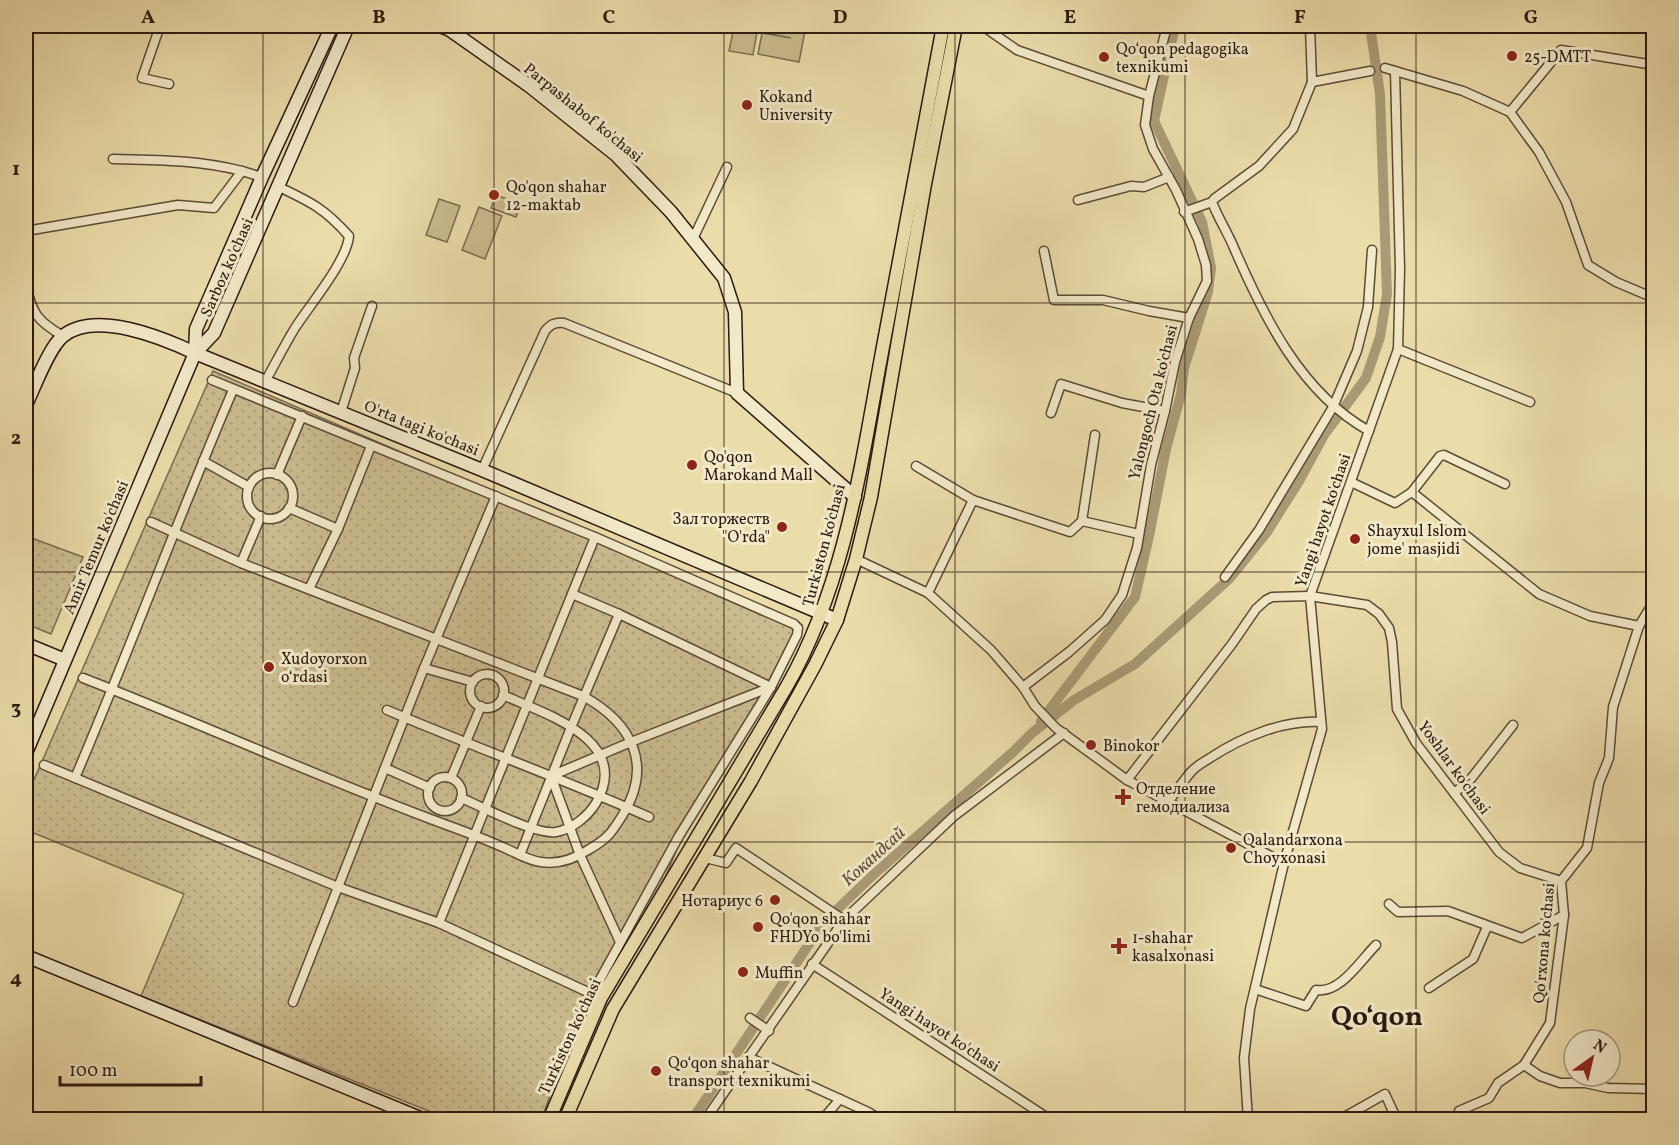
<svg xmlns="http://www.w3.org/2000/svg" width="1679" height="1145" font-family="Vollkorn,serif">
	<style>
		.grass { fill: #cbbc90; stroke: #7c6b50; stroke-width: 1.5 }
		.park { fill: url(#park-dots); stroke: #7c6b50; stroke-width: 1.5 }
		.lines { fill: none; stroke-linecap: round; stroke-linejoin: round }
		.canal { stroke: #aa9b76; stroke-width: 10 }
		.street-casing { stroke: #5c4b37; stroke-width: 11 }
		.secondary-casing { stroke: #2c1a11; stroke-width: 15 }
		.primary-casing { stroke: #2c1a11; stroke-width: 15 }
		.street { stroke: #f2e9c8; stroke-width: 8 }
		.secondary { stroke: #f2e9c8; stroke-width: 12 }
		.primary { stroke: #ebddaa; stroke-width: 12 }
		.grid { fill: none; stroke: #2c1a11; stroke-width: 1.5; stroke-opacity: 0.55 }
		.poi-dot { fill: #8f2418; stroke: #f2e9c8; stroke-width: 2 }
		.labels { text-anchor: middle; stroke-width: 6; stroke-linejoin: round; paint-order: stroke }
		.poi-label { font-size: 16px; fill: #2c1a11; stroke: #f2e9c8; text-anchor: start }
		.street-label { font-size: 16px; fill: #2c1a11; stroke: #f2e9c8 }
		.water-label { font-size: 18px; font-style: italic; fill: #5e4e39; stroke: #f2e9c8 }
		.town-label { font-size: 28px; font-weight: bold; fill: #2c1a11; stroke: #f2e9c8 }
		.neatline { fill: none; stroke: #2c1a11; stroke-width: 2 }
		.grid-label { font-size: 20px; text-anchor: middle; font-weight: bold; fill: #2c1a11 }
	</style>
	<defs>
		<pattern id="park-dots" width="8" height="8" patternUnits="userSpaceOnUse" patternTransform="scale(1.5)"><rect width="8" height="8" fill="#cbbc90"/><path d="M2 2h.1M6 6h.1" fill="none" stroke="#aea17b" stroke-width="1.8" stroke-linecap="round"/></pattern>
	</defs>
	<rect width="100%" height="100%" fill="#ebddaa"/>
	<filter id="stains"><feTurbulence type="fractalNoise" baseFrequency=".00333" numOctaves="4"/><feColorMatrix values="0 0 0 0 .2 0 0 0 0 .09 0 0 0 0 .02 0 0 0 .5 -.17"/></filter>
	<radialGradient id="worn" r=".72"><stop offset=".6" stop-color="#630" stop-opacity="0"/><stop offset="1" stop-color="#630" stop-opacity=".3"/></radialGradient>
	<g class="grass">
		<polygon points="734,26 758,26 753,55 729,51"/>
		<polygon points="764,26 806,26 799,62 758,54 762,33 791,38 762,32"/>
		<polygon points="496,195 521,204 516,217 491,208"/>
		<polygon points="439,199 460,206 447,242 426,235"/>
		<polygon points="479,207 502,216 485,259 462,250"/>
	</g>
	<g class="park">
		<polygon points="213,371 802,625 801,636 785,667 681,839 666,876 593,1002 567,1043 542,1119 449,1119 141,996 184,894 26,830 26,798"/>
		<polygon points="26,536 83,557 51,634 26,624"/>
	</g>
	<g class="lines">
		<g class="canal">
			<polyline points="1041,721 1135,597 1149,536 1166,449 1181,394 1184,368 1208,292 1211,268 1202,222 1154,121 1175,26"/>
			<polyline points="692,1120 823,923 872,876 1013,752 1032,733 1074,700 1135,664 1229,579 1267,532 1299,481 1324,435 1366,378 1380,337 1387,294 1380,94 1370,26"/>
		</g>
		<defs>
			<g id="street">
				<polyline points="160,26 142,78 169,84"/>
				<polyline points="978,26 987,29 1017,50 1149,96"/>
				<polyline points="1310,26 1312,82"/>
				<polyline points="1385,68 1463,91 1510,112 1539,152 1566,202 1588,265 1616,282 1654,298"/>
				<polyline points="1510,112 1561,50 1654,65"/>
				<path d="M113,159C159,160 197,160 242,171"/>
				<polyline points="1078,200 1131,186 1144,187 1169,177"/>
				<polyline points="1184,212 1212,202"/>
				<polyline points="26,231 178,205 214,208 242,171 262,177"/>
				<polyline points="693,239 727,167"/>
				<polyline points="1044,251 1054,300 1103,300 1149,311 1189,318"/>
				<path d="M26,285C32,313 37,321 63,336"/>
				<polyline points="1398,349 1530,402"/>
				<path d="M265,382C275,364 284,346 295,328C309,306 347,261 349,236C325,209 311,202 279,187"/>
				<polyline points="341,412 355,368 354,358 372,306"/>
				<polyline points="1051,413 1061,384 1122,403 1165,411"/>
				<path d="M1369,431C1301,393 1264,317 1234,248C1228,233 1218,218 1212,202L1214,199L1259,166L1293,129L1312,82L1370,71"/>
				<polyline points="203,461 249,487"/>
				<polyline points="916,466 973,500"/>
				<path d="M482,470L545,331C551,324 555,322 564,323L737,393"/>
				<circle cx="270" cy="496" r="23"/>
				<polyline points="277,475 302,416"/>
				<polyline points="1351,482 1395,503 1412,492 1539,594 1590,616 1639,626"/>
				<polyline points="1412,492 1440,456 1444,455 1505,484"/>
				<polyline points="289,508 338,529"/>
				<polyline points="1082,521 1095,435"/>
				<polyline points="856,559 928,593 991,650 1023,687 1035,706 1056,728 1127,780 1284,863"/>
				<polyline points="241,563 261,516"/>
				<polyline points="1225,577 1259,530 1333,407 1357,351 1368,307 1372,250"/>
				<polyline points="309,589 338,529 371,446"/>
				<polyline points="928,593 973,500 1070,532 1082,521 1139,534"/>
				<polyline points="572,594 619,614 771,687"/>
				<polyline points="424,668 473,682"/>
				<circle cx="487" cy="691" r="17"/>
				<path d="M83,678C204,725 322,779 444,824C466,832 487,840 507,849C518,854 530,861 541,862C559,865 574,859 588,850C607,839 611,834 622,816C654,765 632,723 583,696L241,563L151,522"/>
				<polyline points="1023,687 1069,652 1105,620 1122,595 1137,548 1151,465 1165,411 1175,362 1189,318 1207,281 1206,265 1198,239 1176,190 1153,149 1145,125 1149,96 1167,26"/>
				<path d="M387,710C474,747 563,779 649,817"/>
				<polyline points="44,765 338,887 439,923 592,994 679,836 771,687 797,635 798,628 794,624 595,537 212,380"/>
				<polyline points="385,768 430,788"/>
				<circle cx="445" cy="794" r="17"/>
				<path d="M75,778C130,649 178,518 233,390"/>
				<polyline points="451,778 481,706"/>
				<polyline points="1127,780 1232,644 1256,609 1266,600 1272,597 1310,596 1367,605 1379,614 1389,628 1392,642 1397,709 1416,743 1499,852 1520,868 1561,881"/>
				<polyline points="1454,793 1470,780 1513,725"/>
				<path d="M461,798C483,807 535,835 556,832C573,829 588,816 596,803C633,740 545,714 503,695"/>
				<path d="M1168,802C1176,792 1183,781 1191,772C1196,766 1204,762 1210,758C1242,737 1283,720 1321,722"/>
				<polyline points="520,855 572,725 619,614"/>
				<polyline points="705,858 726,863 736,848 844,920"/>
				<polyline points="1389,904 1398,912 1448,911 1522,938 1564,915"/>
				<polyline points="439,923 595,537"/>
				<polyline points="620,942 580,855 551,776 631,742 771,687"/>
				<polyline points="812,964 1051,1120"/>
				<polyline points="1429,988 1473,959 1487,927"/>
				<path d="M1255,989L1306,1006L1316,990C1340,994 1360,961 1376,945"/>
				<polyline points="293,1002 424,668 496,496"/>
				<polyline points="750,1018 769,1031"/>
				<polyline points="748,1057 868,1112 881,1120"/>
				<polyline points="1524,1065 1540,1076 1560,1083 1585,1083 1608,1088 1654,1089"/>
				<polyline points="705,1120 844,920 954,816 1064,733"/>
				<polyline points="822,1120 840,1099"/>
				<polyline points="1248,1120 1244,1058 1250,1009 1284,863 1322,729 1310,596 1398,349 1400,269 1395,71"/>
				<polyline points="1339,1120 1385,1094 1397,1120"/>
				<polyline points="1459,1120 1459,1111 1489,1098 1498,1083 1524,1065 1550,1023 1564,915 1561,881 1587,848 1599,783 1609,758 1613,707 1639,626 1654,601"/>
			</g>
			<g id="secondary">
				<polyline points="440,26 450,30 528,85 616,155 671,212 724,278 735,312 737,393 855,497"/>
				<polyline points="195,353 196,329 262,177 332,26"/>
				<path d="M26,405C34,388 49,347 63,336C96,310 163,338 195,353L482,470L837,620"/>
				<polyline points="26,644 65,660"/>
				<polyline points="26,753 195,353 214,333 348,26"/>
				<polyline points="26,956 425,1120"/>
			</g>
			<g id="primary">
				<path d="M549,1120L601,998L787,686C845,584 861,466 882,352C902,243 922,134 943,26"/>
				<polyline points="565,1120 613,1009 751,781 815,665 837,620 856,559 871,497 925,184 956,26"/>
			</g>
		</defs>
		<use href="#street" class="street-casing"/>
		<use href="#secondary" class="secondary-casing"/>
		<use href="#primary" class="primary-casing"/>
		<use href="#street" class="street"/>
		<use href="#secondary" class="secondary"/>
		<use href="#primary" class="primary"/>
	</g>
	<path class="grid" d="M263,26V1120M494,26V1120M724,26V1120M955,26V1120M1185,26V1120M1416,26V1120M26,303H1654M26,572H1654M26,842H1654"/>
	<g class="poi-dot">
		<circle cx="1512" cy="56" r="6"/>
		<circle cx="1104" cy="57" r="6"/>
		<circle cx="747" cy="105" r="6"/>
		<circle cx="494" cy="195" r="6"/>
		<circle cx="692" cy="465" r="6"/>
		<circle cx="782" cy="527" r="6"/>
		<circle cx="1355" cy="539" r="6"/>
		<circle cx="269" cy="667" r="6"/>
		<circle cx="1091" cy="745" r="6"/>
		<path d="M1120 788h6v6h6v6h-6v6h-6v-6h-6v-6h6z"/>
		<circle cx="1231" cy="848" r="6"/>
		<circle cx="775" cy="900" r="6"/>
		<circle cx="758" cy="927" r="6"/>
		<path d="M1116 937h6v6h6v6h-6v6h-6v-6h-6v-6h6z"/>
		<circle cx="743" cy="972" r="6"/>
		<circle cx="656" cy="1071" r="6"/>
	</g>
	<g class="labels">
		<g class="poi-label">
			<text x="1116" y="54">Qo‘qon pedagogika<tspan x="1116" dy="18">texnikumi</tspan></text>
			<text x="1524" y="62">25-DMTT</text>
			<text x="759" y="102">Kokand<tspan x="759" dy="18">University</tspan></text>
			<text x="506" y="192">Qo'qon shahar<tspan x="506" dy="18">12-maktab</tspan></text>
			<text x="704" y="462">Qo'qon<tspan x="704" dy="18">Marokand Mall</tspan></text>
			<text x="770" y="524" text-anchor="end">Зал торжеств<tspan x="770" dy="18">"O'rda"</tspan></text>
			<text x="1367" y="536">Shayxul Islom<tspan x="1367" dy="18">jome' masjidi</tspan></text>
			<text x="281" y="664">Xudoyorxon<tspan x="281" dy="18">oʻrdasi</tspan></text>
			<text x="1103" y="751">Binokor</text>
			<text x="1136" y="794">Отделение<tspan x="1136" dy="18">гемодиализа</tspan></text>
			<text x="1243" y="845">Qalandarxona<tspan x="1243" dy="18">Choyxonasi</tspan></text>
			<text x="763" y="906" text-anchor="end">Нотариус 6</text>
			<text x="770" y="924">Qo'qon shahar<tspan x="770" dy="18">FHDYo bo'limi</tspan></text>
			<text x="1132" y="943">1-shahar<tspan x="1132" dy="18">kasalxonasi</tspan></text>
			<text x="755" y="978">Muffin</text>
			<text x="668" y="1068">Qoʻqon shahar<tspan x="668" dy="18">transport texnikumi</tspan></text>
		</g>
		<g class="street-label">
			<text transform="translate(584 112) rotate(39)" y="6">Parpashabof ko'chasi</text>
			<text transform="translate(226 267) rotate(-66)" y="6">Sarboz ko'chasi</text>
			<text transform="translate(1152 402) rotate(-76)" y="6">Yalongoch Ota ko'chasi</text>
			<text transform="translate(422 427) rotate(22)" y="6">O'rta tagi ko'chasi</text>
			<text transform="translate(1322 520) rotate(-71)" y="6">Yangi hayot ko'chasi</text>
			<text transform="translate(823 545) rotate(-75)" y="6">Turkiston ko'chasi</text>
			<text transform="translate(95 547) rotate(-67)" y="6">Amir Temur ko'chasi</text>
			<text transform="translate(1455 767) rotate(54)" y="6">Yoshlar ko'chasi</text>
			<text transform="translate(1543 943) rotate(-85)" y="6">Qo'rxona ko'chasi</text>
			<text transform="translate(940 1029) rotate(33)" y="6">Yangi hayot ko'chasi</text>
			<text transform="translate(569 1036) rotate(-65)" y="6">Turkiston ko'chasi</text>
		</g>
		<g class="water-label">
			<text transform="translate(873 856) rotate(-42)" y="6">Кокандсай</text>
		</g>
		<g class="town-label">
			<text x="1377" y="1025">Qo‘qon</text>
		</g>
	</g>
	<rect width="1679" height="1145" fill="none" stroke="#ebddaa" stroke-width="66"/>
	<g transform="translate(1592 1058) rotate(34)"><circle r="28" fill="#f2e9c8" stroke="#a3967f" stroke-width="1.5"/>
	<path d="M0-4.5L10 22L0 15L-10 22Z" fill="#8f2418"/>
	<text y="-9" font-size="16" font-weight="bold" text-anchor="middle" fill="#2c1a11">N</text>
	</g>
	<path d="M60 1076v9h141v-9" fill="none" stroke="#2c1a11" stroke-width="3"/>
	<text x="69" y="1076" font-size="18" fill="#2c1a11" stroke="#f2e9c8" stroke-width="4.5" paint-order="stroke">100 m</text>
	<rect x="33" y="33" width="1613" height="1079" class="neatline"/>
	<g class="grid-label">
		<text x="148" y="23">A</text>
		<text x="379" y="23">B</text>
		<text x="609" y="23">C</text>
		<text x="840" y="23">D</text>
		<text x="1070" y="23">E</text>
		<text x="1300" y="23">F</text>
		<text x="1531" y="23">G</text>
		<text x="16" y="175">1</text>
		<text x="16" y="444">2</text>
		<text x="16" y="714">3</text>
		<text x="16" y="984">4</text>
	</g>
	<rect width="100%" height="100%" filter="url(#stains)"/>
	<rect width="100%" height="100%" fill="url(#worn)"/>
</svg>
